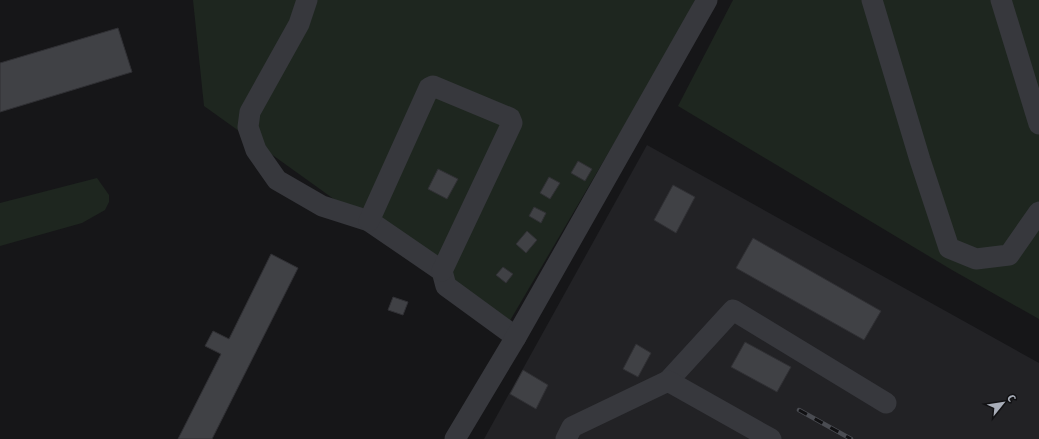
<svg xmlns="http://www.w3.org/2000/svg" width="1039" height="439" font-family="'Fira Sans Condensed',sans-serif">
	<style>
		.built { fill: #222225 }
		.green { fill: #1e261f }
		.building { fill: #404145; stroke: #303034 }
		.lines { fill: none; stroke-linecap: round; stroke-linejoin: round }
		.minor { stroke: #37383d; stroke-width: 21 }
		.rail-casing { stroke: #4a4c52; stroke-width: 4.5 }
		.rail { stroke: #111113; stroke-width: 3; stroke-dasharray: 9; stroke-linecap: butt }
	</style>
	<rect width="100%" height="100%" fill="#161618"/>
	<polygon class="built" points="647,145 1039,363 1039,439 484,439"/>
	<g class="green">
		<polygon points="193,0 695,0 674,41 508,324 204,106"/>
		<polygon points="733,0 1039,0 1039,319 952,270 678,106"/>
		<polygon points="97,178 109,195 109,202 105,210 82,223 0,246 0,203"/>
	</g>
	<g class="building">
		<polygon points="118,28 132,72 0,112 0,63"/>
		<polygon points="578,161 592,169 585,181 571,173"/>
		<polygon points="438,169 458,179 447,199 428,189"/>
		<polygon points="549,177 560,183 550,199 540,193"/>
		<polygon points="673,185 695,197 676,233 654,220"/>
		<polygon points="534,207 546,213 541,223 529,216"/>
		<polygon points="527,231 537,240 526,253 516,244"/>
		<polygon points="753,238 881,311 864,340 736,268"/>
		<polygon points="271,254 298,268 212,439 178,439 221,354 205,346 213,331 229,339"/>
		<polygon points="503,267 513,274 506,283 496,275"/>
		<polygon points="393,297 408,302 403,315 388,310"/>
		<polygon points="745,342 791,367 777,392 731,367"/>
		<polygon points="636,344 651,353 638,377 623,369"/>
		<polygon points="523,370 548,385 536,409 510,394"/>
	</g>
	<g class="lines">
		<g class="minor">
			<polyline points="307,0 299,24 250,112 248,127 256,150 277,180 322,206 369,221 442,271 446,286 516,337"/>
			<polyline points="872,0 920,160 949,248 976,259 1009,255 1039,212"/>
			<polyline points="1001,0 1039,124"/>
			<polyline points="369,221 429,88 433,86 510,118 512,123 442,271"/>
			<polyline points="668,381 733,310 886,403"/>
			<polyline points="455,439 516,337 707,0"/>
			<polyline points="566,439 572,427 668,381 771,439"/>
		</g>
		<defs>
			<polyline id="rail" points="799,410 851,439"/>
		</defs>
		<use href="#rail" class="rail-casing"/>
		<use href="#rail" class="rail"/>
	</g>
	<g transform="translate(1003 403) rotate(60)" stroke="#111113" stroke-width="3" paint-order="stroke">
	<path d="M0-3L7 15L0 10L-7 15Z" fill="#a8adb8"/>
	<text y="-6" font-size="11" font-weight="bold" text-anchor="middle" fill="#a8adb8">С</text>
	</g>
</svg>
